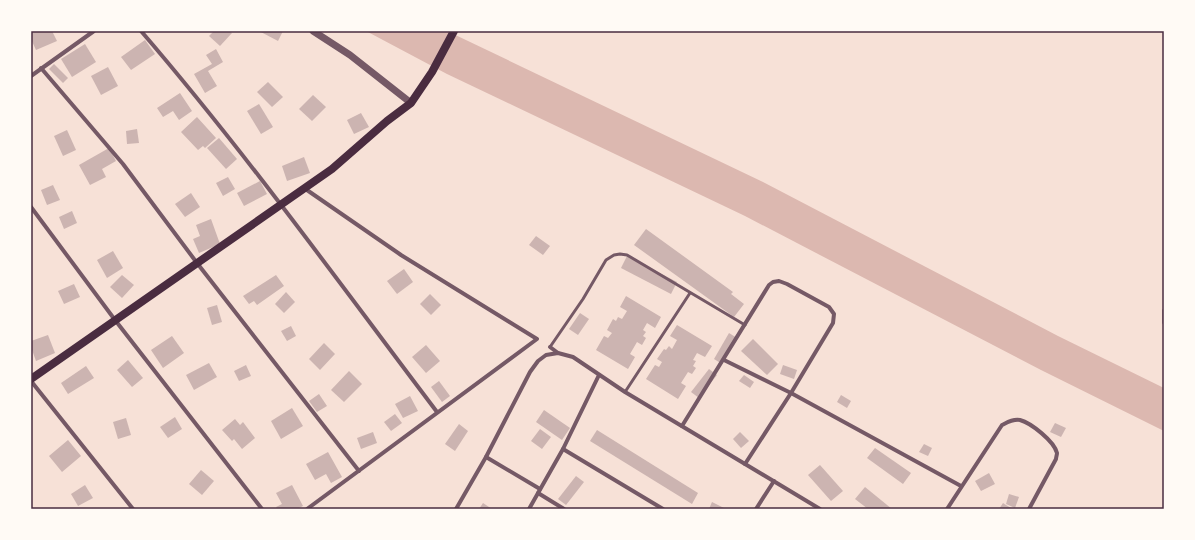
<svg xmlns="http://www.w3.org/2000/svg" width="1195" height="540" font-family="'Source Sans 3',sans-serif">
	<style>
		.water { fill: #dcb8b0 }
		.building { fill: #ccb4b1 }
		.lines { fill: none; stroke-linecap: round; stroke-linejoin: round }
		.service { stroke: #755966; stroke-width: 3 }
		.minor { stroke: #755966; stroke-width: 4 }
		.tertiary { stroke: #755966; stroke-width: 7 }
		.secondary { stroke: #4a2c40; stroke-width: 8 }
		.neatline { fill: none; stroke: #4a2c40; stroke-width: 1.5 }
	</style>
	<rect width="100%" height="100%" fill="#f7e1d7"/>
	<polygon class="water" points="366,31 447,31 763,182 1058,336 1164,388 1164,431 1041,370 745,216 447,74"/>
	<g class="building">
		<polygon points="31,31 52,31 57,41 36,50 31,39"/>
		<polygon points="214,31 229,31 232,33 220,46 209,36"/>
		<polygon points="259,31 283,31 278,41"/>
		<polygon points="145,40 155,54 131,70 121,57"/>
		<polygon points="85,44 96,62 72,77 61,59"/>
		<polygon points="216,49 223,62 208,71 217,86 205,93 194,74 212,64 206,55"/>
		<polygon points="54,64 68,78 63,83 49,69"/>
		<polygon points="108,67 118,86 101,95 91,76"/>
		<polygon points="268,82 283,97 272,107 257,92"/>
		<polygon points="180,93 192,111 179,120 173,111 163,117 157,108"/>
		<polygon points="313,95 326,107 312,121 299,109"/>
		<polygon points="259,104 273,127 261,134 247,111"/>
		<polygon points="361,113 369,127 354,134 347,120"/>
		<polygon points="197,117 216,138 205,148 203,146 198,150 181,132"/>
		<polygon points="137,129 139,143 127,144 126,131"/>
		<polygon points="67,130 76,150 63,156 54,136"/>
		<polygon points="219,138 237,159 226,169 207,148"/>
		<polygon points="109,148 116,161 102,169 106,177 90,185 79,165"/>
		<polygon points="304,157 310,173 287,181 282,166"/>
		<polygon points="228,177 235,189 223,196 216,183"/>
		<polygon points="260,181 267,194 244,206 237,193"/>
		<polygon points="53,185 60,200 47,205 41,190"/>
		<polygon points="191,193 200,207 185,217 175,204"/>
		<polygon points="72,211 77,223 64,229 59,217"/>
		<polygon points="211,219 220,244 199,253 193,239 200,236 196,225"/>
		<polygon points="646,229 733,292 731,294 744,304 734,317 634,245"/>
		<polygon points="536,236 550,246 543,255 529,245"/>
		<polygon points="113,251 123,268 107,278 97,260"/>
		<polygon points="627,256 677,282 671,294 621,268"/>
		<polygon points="404,269 413,282 397,294 387,281"/>
		<polygon points="122,275 134,285 122,298 110,287"/>
		<polygon points="276,275 284,286 257,305 254,301 249,304 243,296"/>
		<polygon points="74,284 80,297 64,304 58,291"/>
		<polygon points="286,292 295,302 284,313 275,304"/>
		<polygon points="430,294 441,305 431,315 420,304"/>
		<polygon points="626,296 661,317 655,328 647,323 643,330 646,332 643,336 646,338 642,345 637,342 630,354 635,357 628,369 596,350 604,336 608,338 612,333 607,330 613,319 616,321 618,317 622,319 627,311 620,307"/>
		<polygon points="217,305 222,322 212,325 207,308"/>
		<polygon points="580,313 589,319 578,335 569,329"/>
		<polygon points="677,325 712,346 705,357 697,353 693,360 696,361 693,366 696,368 692,374 688,372 681,383 686,386 678,399 646,379 655,365 659,367 662,362 657,359 664,349 666,350 669,346 672,349 677,340 670,336"/>
		<polygon points="291,326 296,336 287,341 281,331"/>
		<polygon points="729,333 737,338 722,364 714,359"/>
		<polygon points="48,335 55,353 36,361 31,347 31,341"/>
		<polygon points="172,336 184,353 163,368 151,350"/>
		<polygon points="753,339 778,364 767,375 741,351"/>
		<polygon points="324,343 335,354 320,370 309,359"/>
		<polygon points="426,345 440,361 426,373 412,357"/>
		<polygon points="128,360 143,378 132,387 117,370"/>
		<polygon points="209,363 217,377 194,390 186,375"/>
		<polygon points="246,365 251,376 239,381 234,371"/>
		<polygon points="783,365 797,370 794,379 780,374"/>
		<polygon points="86,366 94,378 68,394 61,383"/>
		<polygon points="709,369 717,375 699,398 691,392"/>
		<polygon points="349,371 362,384 344,402 331,390"/>
		<polygon points="744,375 754,382 750,388 739,381"/>
		<polygon points="439,381 450,396 442,402 431,387"/>
		<polygon points="319,394 327,406 317,412 309,401"/>
		<polygon points="841,395 851,401 847,408 837,402"/>
		<polygon points="410,396 418,411 403,418 395,404"/>
		<polygon points="292,408 303,426 281,439 271,421"/>
		<polygon points="544,410 570,428 562,440 536,422"/>
		<polygon points="395,414 402,423 391,431 384,422"/>
		<polygon points="175,417 182,429 168,438 160,427"/>
		<polygon points="126,418 131,435 118,439 113,422"/>
		<polygon points="235,419 240,425 243,422 255,438 242,449 234,439 232,441 222,430"/>
		<polygon points="1055,423 1066,428 1061,437 1050,432"/>
		<polygon points="459,424 468,431 455,451 445,444"/>
		<polygon points="540,429 551,437 542,449 531,441"/>
		<polygon points="597,430 698,493 692,504 590,441"/>
		<polygon points="373,432 377,443 361,449 357,438"/>
		<polygon points="740,432 749,441 741,448 733,439"/>
		<polygon points="68,440 81,456 62,472 49,456"/>
		<polygon points="924,444 932,448 928,456 919,452"/>
		<polygon points="875,448 911,473 903,484 867,458"/>
		<polygon points="328,452 342,477 331,483 326,474 315,480 306,464"/>
		<polygon points="820,465 843,491 831,501 808,475"/>
		<polygon points="201,470 214,481 202,495 189,484"/>
		<polygon points="989,473 995,484 981,491 975,481"/>
		<polygon points="576,476 584,482 566,505 558,499"/>
		<polygon points="85,485 93,498 78,506 71,494"/>
		<polygon points="292,485 303,506 297,509 277,509 276,507 282,504 276,493"/>
		<polygon points="865,487 892,509 868,509 855,499"/>
		<polygon points="1009,494 1019,497 1015,508 1006,504"/>
		<polygon points="712,502 726,509 709,509"/>
		<polygon points="483,503 492,509 479,509"/>
		<polygon points="1003,503 1006,505 1013,509 999,509"/>
	</g>
	<g class="lines">
		<g class="service">
			<polyline points="1164,310 1164,323"/>
			<polyline points="550,347 583,299 606,260 614,255 620,254 627,255 745,325"/>
			<polyline points="625,392 690,293"/>
		</g>
		<g class="minor">
			<path d="M141,31C246,153 340,284 437,412"/>
			<polyline points="41,68 123,164 197,263 359,471"/>
			<polyline points="31,76 94,31"/>
			<polyline points="304,188 401,255 537,339 307,509"/>
			<polyline points="31,207 115,320 262,509"/>
			<polyline points="550,347 558,353"/>
			<polyline points="724,360 791,393 961,486"/>
			<polyline points="31,381 133,509"/>
			<polyline points="682,426 769,285 773,282 779,281 787,284 829,307 834,314 833,323 791,393 745,464"/>
			<polyline points="563,449 663,509"/>
			<polyline points="486,457 540,489"/>
			<polyline points="538,493 564,509"/>
			<polyline points="456,509 486,457 530,372 538,361 546,355 558,353 573,357 625,392 820,509"/>
			<polyline points="529,509 563,449 599,375"/>
			<polyline points="756,509 774,481"/>
			<path d="M947,509L1002,425C1008,422 1013,419 1020,420C1031,423 1054,441 1057,453C1057,455 1056,457 1056,459L1029,509"/>
		</g>
		<polyline class="tertiary" points="313,31 350,55 411,103"/>
		<polyline class="secondary" points="31,379 332,169 387,121 411,103 432,72 454,31"/>
	</g>
	<rect width="1195" height="540" fill="none" stroke="#fffaf5" stroke-width="64"/>
	<rect x="32" y="32" width="1131" height="476" class="neatline"/>
</svg>
